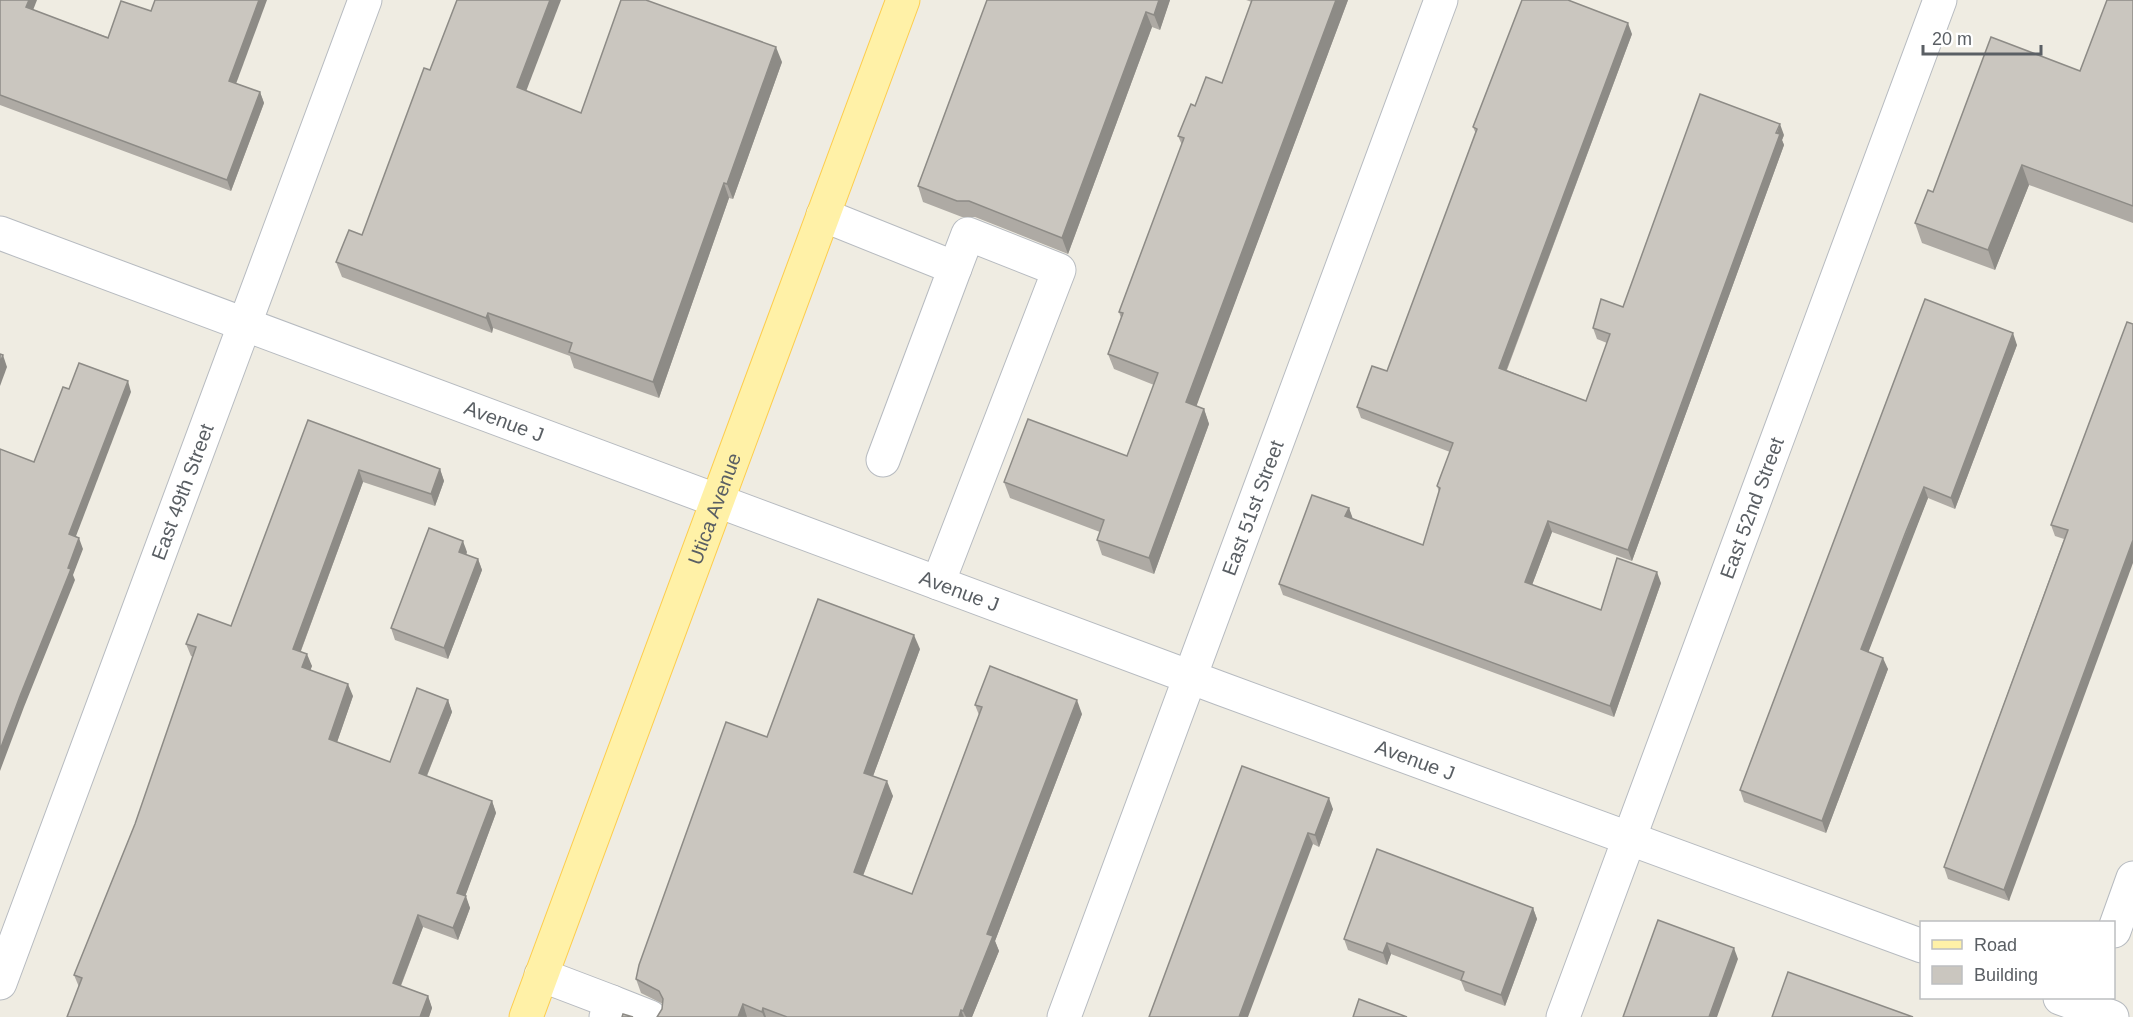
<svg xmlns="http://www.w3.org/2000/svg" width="2133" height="1017" font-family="Arial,sans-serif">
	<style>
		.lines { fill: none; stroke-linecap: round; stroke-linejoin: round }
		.minor-casing { stroke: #b7bbc0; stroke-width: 35 }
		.major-casing { stroke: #fdcd4d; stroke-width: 35 }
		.minor { stroke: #fff; stroke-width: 33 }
		.major { stroke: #fff1a7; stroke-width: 33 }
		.wall { fill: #aeaaa4 }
		.shaded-wall { fill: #8d8b86 }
		.building { fill: #cac6bf; stroke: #8d8b86; stroke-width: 1.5 }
		.labels { text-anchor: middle; stroke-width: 6; stroke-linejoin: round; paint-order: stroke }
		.street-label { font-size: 20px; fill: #5a5f64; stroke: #fff }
	</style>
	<rect width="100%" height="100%" fill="#efece2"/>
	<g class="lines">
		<defs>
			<g id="minor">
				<polyline points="823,215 955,268 883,460"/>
				<path id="s1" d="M0,233L1222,689L1922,946"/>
				<polyline points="938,583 1059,270 968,234 955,268"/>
				<polyline points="2114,931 2133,878"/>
				<polyline points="541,975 612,1002"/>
				<path id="s2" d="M0,983L365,0"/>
				<polyline points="2060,998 2112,1017"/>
				<polyline points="606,1017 612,1002 650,1017"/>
				<path id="s3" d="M1064,1017L1441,0"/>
				<path id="s4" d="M1563,1017L1940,0"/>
			</g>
			<g id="major">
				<path id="s5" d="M526,1017L903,0"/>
			</g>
		</defs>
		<use href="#minor" class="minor-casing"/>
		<use href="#major" class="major-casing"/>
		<use href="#minor" class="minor"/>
		<use href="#major" class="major"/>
	</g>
	<g class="wall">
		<polygon points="0,0 33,10 260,92 264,103 231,191 0,105"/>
		<polygon points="987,0 1170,0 1160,30 1152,27 1068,254 975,217 962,217 923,202 918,186"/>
		<polygon points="1246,0 1348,0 1196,406 1204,409 1209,424 1154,574 1102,555 1097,540 1100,532 1010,498 1004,482 1127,456 1154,385 1114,369 1108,354 1121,318 1119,312 1182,145 1178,136 1195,106 1222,83 1252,2"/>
		<polygon points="2133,0 2133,223 2029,185 1995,270 1922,243 1915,223 1933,192 2080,71"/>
		<polygon points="1632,34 1507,370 1586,401 1607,343 1597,339 1593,328 1623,307 1784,135 1782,140 1784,145 1632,561 1552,532 1532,585 1601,610 1661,583 1614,717 1283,595 1279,584 1349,508 1352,518 1423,545 1439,492 1437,486 1450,452 1361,418 1357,407 1387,371 1476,134 1473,127"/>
		<polygon points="782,62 733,199 729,198 659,398 574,368 570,356 493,328 492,333 342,277 336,262 362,235 430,70 527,91 581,113"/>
		<polygon points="1925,299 2017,345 1955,509 1928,498 1909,545 1868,652 1888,669 1826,833 1744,802 1740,790"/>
		<polygon points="2127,322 2009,901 1948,879 1944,867 2064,539 2055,536 2051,525"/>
		<polygon points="308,420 440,469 444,481 435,506 363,482 301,651 312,666 310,670 353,696 337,742 390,762 448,700 452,712 427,776 492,801 496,813 465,896 470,908 458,940 423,927 401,986 428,996 432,1008 429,1017 67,1017 79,987 74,975 135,824 193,657 191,656 186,644 231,626"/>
		<polygon points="467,552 466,555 478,559 482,570 448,659 395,640 391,628"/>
		<polygon points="920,649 873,776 893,796 863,876 912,894 979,715 975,705 1082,714 995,941 999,951 972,1017 657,1017 662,1009 663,1004 641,993 636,979 767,737"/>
		<polygon points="1242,766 1333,809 1319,847 1313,844"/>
		<polygon points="1533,908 1537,919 1505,1006 1465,991 1461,981 1391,954 1387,965 1348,950 1344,939"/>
	</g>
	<g class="shaded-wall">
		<polygon points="29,0 37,0 30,18 26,7"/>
		<polygon points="259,0 267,0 233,92 229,81"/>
		<polygon points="550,0 561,0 522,102 517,87"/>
		<polygon points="1159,0 1170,0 1160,30 1154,15"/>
		<polygon points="1336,0 1348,0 1192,418 1186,402"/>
		<polygon points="1146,12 1152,27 1068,254 1062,238"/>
		<polygon points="1628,23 1632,34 1503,379 1499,368"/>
		<polygon points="776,47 782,62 733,199 727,184"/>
		<polygon points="260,92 264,103 231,191 227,180"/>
		<polygon points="1780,124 1784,135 1782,140 1784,145 1632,561 1628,550"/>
		<polygon points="2022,165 2029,185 1995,270 1988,250"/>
		<polygon points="724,183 729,198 659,398 653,382"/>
		<polygon points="488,313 493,328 492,333 486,318"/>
		<polygon points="2013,333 2017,345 1955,509 1951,498"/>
		<polygon points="3,355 7,367 0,386 0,363"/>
		<polygon points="128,381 131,392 73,544 69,534"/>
		<polygon points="1204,409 1209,424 1154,574 1149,558"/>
		<polygon points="440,469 444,481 435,506 431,494"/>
		<polygon points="359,470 363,482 297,661 293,649"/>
		<polygon points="1924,487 1928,498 1865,661 1861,649"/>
		<polygon points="1349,508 1353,519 1345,516"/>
		<polygon points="1548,521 1552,532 1529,593 1525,582"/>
		<polygon points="79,538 83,549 73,575 75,580 24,707 0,771 0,750"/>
		<polygon points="2133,540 2133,563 2009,901 2004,890"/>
		<polygon points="463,541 467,552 463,563 459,552"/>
		<polygon points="478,559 482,570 448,659 444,648"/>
		<polygon points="1657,572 1661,583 1614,717 1610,706"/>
		<polygon points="914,635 920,649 869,787 864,773"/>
		<polygon points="307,654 312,666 307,679 302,667"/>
		<polygon points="1883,658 1888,669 1826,833 1822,821"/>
		<polygon points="348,684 353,696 334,751 329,739"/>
		<polygon points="448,700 452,712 423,785 419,773"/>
		<polygon points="1077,700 1082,714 995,941 999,951 972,1017 966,1017 963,1011 987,934"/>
		<polygon points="887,781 893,796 859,886 854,872"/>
		<polygon points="1329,798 1333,809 1319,847 1315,835"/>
		<polygon points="492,801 496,813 462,905 457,893"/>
		<polygon points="1308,833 1313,844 1248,1017 1239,1017"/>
		<polygon points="466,896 470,908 458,940 453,928"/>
		<polygon points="1533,908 1537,919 1505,1006 1501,995"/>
		<polygon points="418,915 423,927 397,995 393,983"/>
		<polygon points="1387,943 1391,954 1387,965 1383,953"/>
		<polygon points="1734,948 1738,959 1717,1017 1709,1017"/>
		<polygon points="428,996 432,1008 429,1017 420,1017"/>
		<polygon points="743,1004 747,1017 738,1017"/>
		<polygon points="763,1008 766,1017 764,1017 762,1012"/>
		<polygon points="961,1010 964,1017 959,1017"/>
	</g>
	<g class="building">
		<polygon points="0,0 29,0 26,7 108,38 121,1 151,11 155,0 259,0 229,81 260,92 227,180 0,95"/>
		<polygon points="457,0 550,0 517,87 581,113 621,0 646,0 776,47 727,184 724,183 653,382 569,352 572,343 488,313 486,318 336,262 349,230 362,235 424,68 430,70"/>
		<polygon points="987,0 1159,0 1154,15 1146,12 1062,238 969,201 957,201 918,186"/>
		<polygon points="1252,0 1336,0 1186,402 1204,409 1149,558 1097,540 1104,520 1004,482 1028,419 1127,456 1158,373 1108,354 1123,313 1119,312 1184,138 1178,136 1191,104 1195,106 1206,77 1222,83"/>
		<polygon points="1522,0 1568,0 1628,23 1499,368 1586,401 1610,334 1593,328 1601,299 1623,307 1700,94 1780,124 1776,133 1780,134 1628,550 1548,521 1525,582 1601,610 1617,558 1657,572 1610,706 1279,584 1312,495 1349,508 1345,516 1423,545 1440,488 1437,486 1453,443 1357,407 1372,366 1387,371 1477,129 1473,127"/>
		<polygon points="2107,0 2133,0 2133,206 2022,165 1988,250 1915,223 1928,190 1933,192 1991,37 2080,71"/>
		<polygon points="1925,299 2013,333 1951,498 1924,487 1905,534 1861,649 1883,658 1822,821 1740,790"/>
		<polygon points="2127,322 2133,324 2133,540 2004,890 1944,867 2068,530 2051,525"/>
		<polygon points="0,354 3,355 0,363"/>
		<polygon points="79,363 128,381 69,534 79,538 68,568 71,569 20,696 0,750 0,449 34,462 63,387 69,389"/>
		<polygon points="308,420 440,469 431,494 359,470 293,649 307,654 302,667 348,684 329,739 390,762 417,688 448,700 419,773 492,801 457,893 466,896 453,928 418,915 393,983 428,996 420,1017 67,1017 82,978 74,975 135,824 196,647 186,644 198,614 231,626"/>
		<polygon points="429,528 463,541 459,552 478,559 444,648 391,628"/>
		<polygon points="818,599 914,635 864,773 887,781 854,872 912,894 982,707 975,705 990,666 1077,700 987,934 993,936 963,1011 961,1010 959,1017 787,1017 763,1008 762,1012 743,1004 738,1017 657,1017 662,1009 663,999 659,991 636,979 639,965 726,722 767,737"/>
		<polygon points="1242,766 1329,798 1315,835 1308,833 1239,1017 1149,1017"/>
		<polygon points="1377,849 1533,908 1501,995 1461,980 1464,972 1387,943 1383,953 1344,939"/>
		<polygon points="1658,920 1734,948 1709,1017 1623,1017"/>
		<polygon points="1788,972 1913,1017 1772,1017"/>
		<polygon points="1359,999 1407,1017 1353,1017"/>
		<polygon points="623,1014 633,1017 622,1017"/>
	</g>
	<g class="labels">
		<g class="street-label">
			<text dy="7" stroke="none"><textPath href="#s1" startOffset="538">Avenue J</textPath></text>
			<text dy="7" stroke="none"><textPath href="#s2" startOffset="524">East 49th Street</textPath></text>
			<text dy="7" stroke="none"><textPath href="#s5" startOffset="542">Utica Avenue</textPath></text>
			<text dy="7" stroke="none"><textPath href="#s3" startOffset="543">East 51st Street</textPath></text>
			<text dy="7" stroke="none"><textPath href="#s4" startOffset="543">East 52nd Street</textPath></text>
			<text dy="7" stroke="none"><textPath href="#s1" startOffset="1024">Avenue J</textPath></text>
			<text dy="7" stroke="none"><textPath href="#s1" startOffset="1510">Avenue J</textPath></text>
		</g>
	</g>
	<rect x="1920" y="921" width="195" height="78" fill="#ffffff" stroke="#bdbfc1" stroke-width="1.5"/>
	<rect x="1932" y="940" width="30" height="9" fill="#fff1a7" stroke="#bdbfc1" stroke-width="1.5"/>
	<text x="1974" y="951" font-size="18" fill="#5a5f64">Road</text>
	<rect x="1932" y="966" width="30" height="18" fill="#cac6bf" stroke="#bdbfc1" stroke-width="1.5"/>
	<text x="1974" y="981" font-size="18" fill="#5a5f64">Building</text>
	<path d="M1923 45v9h118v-9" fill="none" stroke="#5a5f64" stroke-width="3"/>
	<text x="1932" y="45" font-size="18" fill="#5a5f64" stroke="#ffffff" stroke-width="4.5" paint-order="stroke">20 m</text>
</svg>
